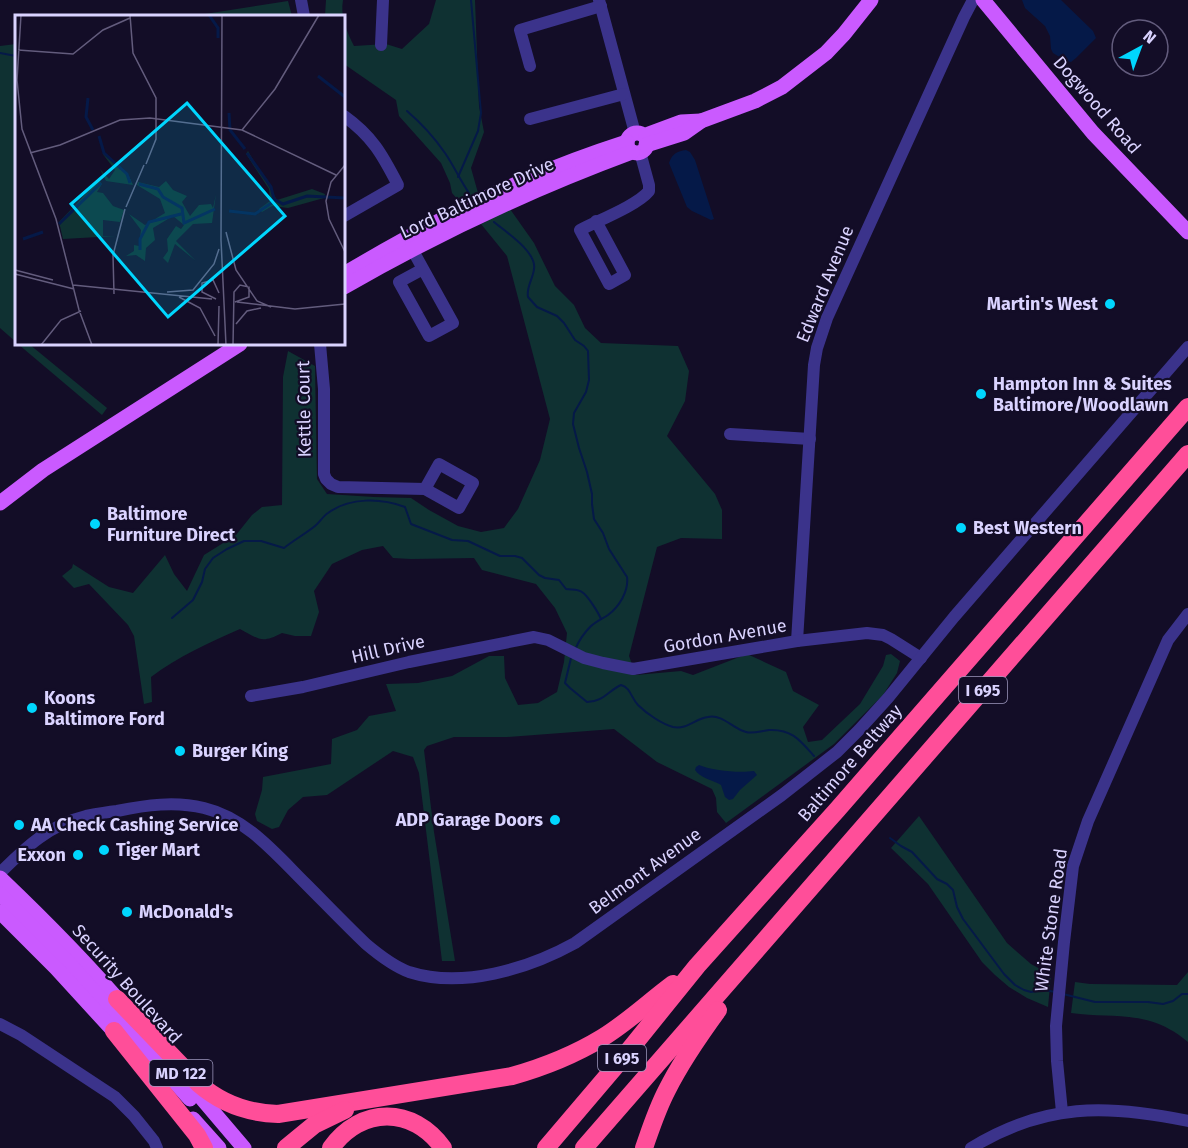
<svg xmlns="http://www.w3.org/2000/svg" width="1188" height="1148" font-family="'Fira Sans',sans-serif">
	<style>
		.green { fill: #0f3132 }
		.water { fill: #051948 }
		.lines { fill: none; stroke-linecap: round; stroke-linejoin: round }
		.stream { stroke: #051948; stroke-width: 2 }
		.minor { stroke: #3b338b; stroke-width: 12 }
		.major { stroke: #ca5aff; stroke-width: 15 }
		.highway { stroke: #ff4e99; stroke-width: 18 }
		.poi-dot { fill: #00d6fe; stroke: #130d27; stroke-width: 2 }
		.labels { text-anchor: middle; stroke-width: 4.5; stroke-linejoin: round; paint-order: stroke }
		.shield { fill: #130d27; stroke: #9e98be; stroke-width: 1.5 }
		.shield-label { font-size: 16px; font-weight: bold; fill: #dad3ff }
		.street-label { font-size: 18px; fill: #dad3ff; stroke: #130d27 }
		.poi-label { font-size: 18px; font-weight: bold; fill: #dad3ff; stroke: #130d27; text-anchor: start }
		.inset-river { fill: none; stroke: #051948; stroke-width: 3 }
		.inset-road { fill: none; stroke: #635c7d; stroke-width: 1.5 }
		.view { fill: #00d6fe; fill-opacity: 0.15; stroke: #00d6fe; stroke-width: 3 }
		.inset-edge { fill: none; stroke: #dad3ff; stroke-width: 3 }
	</style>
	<rect width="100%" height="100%" fill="#130d27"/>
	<g class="green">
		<path d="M326,0H343C340,16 347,32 354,46L386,44L402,49L429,24L436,0H475L479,106L484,132L471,168L478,193L460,202L452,193L450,183L441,163L399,116L396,100L344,64V16H325Z"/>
		<polygon points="288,1 292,16 192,16"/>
		<polygon points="16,44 16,342 0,328 0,46"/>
		<path d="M510,209L534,243L555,286L574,305L585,328L601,343L678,346L689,371L685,401L667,436L715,494L722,510V539L681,538L657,547L629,656L636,675L681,671L693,675L747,654L786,672L793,691L819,705L803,727L808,742L822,740L860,704L883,666L886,655L891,654L900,661L897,673L883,695L834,744L726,823L717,812L716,798L712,789L657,762L614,729L507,737H454L427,746L424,750L434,832L455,961H442L419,773L413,757L393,751L327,795L303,797L288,810L279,827L272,829L257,821L255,814L262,790L263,777L331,764L332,739L357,730L369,716L396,711L386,684L418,683L452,676L489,656H504L505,678L518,705L538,703L557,692L564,662L567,633L555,608L536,584L482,570L474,558L411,559L393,558L383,546L362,550L332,564L314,591L319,612L311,636H295L282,633C261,644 259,639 240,629C210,642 177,657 151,677L152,702L144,704L134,636L128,625L89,584L74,588L62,576L72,568L73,564L109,587L133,593L165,555L174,574L187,591L204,555L236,535L252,515L262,507L282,505L283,377L288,351L315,366L317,479L327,494L374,497L411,498L429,510L458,526L481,532L504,528L518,509L540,460L550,419L507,256L481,224Z"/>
		<polygon points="18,344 29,344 107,408 102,415"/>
		<polygon points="919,816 1007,943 1031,964 1051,975 1048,1007 1027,998 1009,987 995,975 982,962 928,884 891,848"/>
		<path d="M1188,972V1042C1149,1009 1116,1019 1071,1013L1075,982L1090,984L1177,985Z"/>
	</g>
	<g class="water">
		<polygon points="1022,0 1061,0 1093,31 1096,38 1076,58 1071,62 1066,61 1053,53 1051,49 1050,36 1045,26 1025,8"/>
		<path d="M686,150L690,152L695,160L713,216L714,219L711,220L692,211L687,207L669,163C672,154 677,151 686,150Z"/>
		<path d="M699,765C713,771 739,773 754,771L757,775L740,790L733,799L729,800L725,797L721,785C713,780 700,778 695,770L696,767Z"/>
	</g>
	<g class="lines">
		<g class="stream">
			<polyline points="0,53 16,56"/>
			<path d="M407,111C421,123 434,137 445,153C454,166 460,180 469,193"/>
			<polyline points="458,177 478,131 481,113 471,0"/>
			<path d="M494,222C506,232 537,252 534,269C533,279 526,287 528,297L537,307L557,316L564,323L575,340L584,346L588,351L589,380L586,392L574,413L573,424L579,448L587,472L592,494V504L594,519L603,533L609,549L627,577C629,591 619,607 608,615C602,619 596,621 591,626C585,632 578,642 575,650"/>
			<path d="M172,618L193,600L202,582L205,569L213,558L227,549L244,541H261L284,548C294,540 305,534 315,526C320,522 323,516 328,513C350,497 381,498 405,507L411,524L452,540L468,541L500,556H515L522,558L539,575L545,578L559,580L566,589C572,590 578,589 582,592C588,596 598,612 601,619"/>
			<path d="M571,658L565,683L570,688L587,702C603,702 608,691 621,685C631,688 631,698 638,705C647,714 662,724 673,727C687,730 696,718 708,717C723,714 733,729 746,732C753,734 761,731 769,730C792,729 800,740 814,756"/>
			<polyline points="890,838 901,846 912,852 937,879 947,884 953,890 957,907 963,919 1004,974 1015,985 1024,990 1031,992 1045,990 1055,992"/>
			<polyline points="1063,994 1095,1002 1148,1002 1163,1004 1173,1001 1182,994 1188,994"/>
		</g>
		<g class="minor">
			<polyline points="301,0 304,16"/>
			<polyline points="599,0 635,133"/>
			<polyline points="381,45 383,0"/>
			<polyline points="530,66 520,30 601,6"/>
			<path d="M344,116C372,136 382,154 398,185L344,216"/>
			<polyline points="530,119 624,94"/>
			<path d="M596,221L625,275L609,284L580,230C597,221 638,205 649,191V185L640,152"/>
			<polyline points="412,249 453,323 429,336 399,282 423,269"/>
			<polyline points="320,344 324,389 324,474 326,479 331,484 338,487 425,489 459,508 473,483 439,464 425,489"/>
			<polyline points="730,434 810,439"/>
			<polyline points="797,641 814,365 817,348 827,318 964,17 973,0"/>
			<polyline points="251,696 303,687 409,662 534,637 548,640 584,658 603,663 633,669 797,641 867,633 883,635 891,639 921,658"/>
			<path d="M0,873C26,847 49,825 86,816C96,814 107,812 117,811C146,805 175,801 204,808C246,818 275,853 305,883C325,903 345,924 366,944C379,955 393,966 409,972C462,989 528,969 575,943L782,795L837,752L859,730L888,698L954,617L1188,347"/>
			<polyline points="0,1024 21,1035 115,1097 134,1116 154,1141 157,1148"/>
			<polyline points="1062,1112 1057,1061 1056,1026 1064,942 1073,866 1088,821 1168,640 1188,614"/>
			<path d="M971,1148C1044,1103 1107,1104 1188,1121"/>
		</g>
		<g class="major">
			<polyline points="983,0 1093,133 1188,232"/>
			<circle cx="637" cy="143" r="10"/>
			<polyline points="646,135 681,122 701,121"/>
			<polyline points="646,145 684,133 701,121 755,101 782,87 826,53 844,34 871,0"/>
			<path d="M344,274C403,239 464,206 528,179C560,165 593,153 627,142"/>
			<path d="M344,287C436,234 532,189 632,152"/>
			<polyline points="0,503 43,470 240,344"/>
			<path d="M0,878C43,919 86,962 125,1008"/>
			<polyline points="0,894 65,959 190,1099"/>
			<polyline points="0,912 56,968 121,1039"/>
			<polyline points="187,1081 244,1148"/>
			<polyline points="193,1119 219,1148"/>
		</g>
		<g class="highway">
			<path d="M117,999L199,1084C222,1104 247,1113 278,1114L512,1076C544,1067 574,1055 602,1038C628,1022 650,1001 673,984"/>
			<polyline points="114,1031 197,1135 204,1148"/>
			<polyline points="286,1148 314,1125 345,1110"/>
			<path d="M331,1148C361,1106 413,1106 443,1148"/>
			<polyline points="546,1148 626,1054 697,966 837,810 1188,407"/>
			<polyline points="584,1148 1188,454"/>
			<path d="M644,1148C651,1128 657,1109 667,1090C681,1062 699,1036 718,1010"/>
		</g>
	</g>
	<g class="poi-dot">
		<circle cx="1110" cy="304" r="6"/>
		<circle cx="981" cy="394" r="6"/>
		<circle cx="95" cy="524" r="6"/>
		<circle cx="961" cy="528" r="6"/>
		<circle cx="32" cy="708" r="6"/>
		<circle cx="180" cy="751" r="6"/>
		<circle cx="555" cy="820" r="6"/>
		<circle cx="19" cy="825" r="6"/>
		<circle cx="104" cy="850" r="6"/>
		<circle cx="78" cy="855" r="6"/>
		<circle cx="127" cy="912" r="6"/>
	</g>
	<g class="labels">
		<g class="shield">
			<rect x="959" y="677" width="48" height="26" rx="4.5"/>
			<rect x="598" y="1045" width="48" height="26" rx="4.5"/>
			<rect x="149.5" y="1060" width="63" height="26" rx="4.5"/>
		</g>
		<g class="shield-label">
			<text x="983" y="696">I 695</text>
			<text x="622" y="1064">I 695</text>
			<text x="181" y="1079">MD 122</text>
		</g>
		<g class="street-label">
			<text transform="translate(1097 105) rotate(49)" y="6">Dogwood Road</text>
			<text transform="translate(477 198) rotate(-25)" y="6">Lord Baltimore Drive</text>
			<text transform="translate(825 284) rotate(-68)" y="6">Edward Avenue</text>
			<text transform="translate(304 409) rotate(-91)" y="6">Kettle Court</text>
			<text transform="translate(725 636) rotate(-10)" y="6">Gordon Avenue</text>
			<text transform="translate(388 649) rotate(-13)" y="6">Hill Drive</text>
			<text transform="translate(850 763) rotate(-49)" y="6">Baltimore Beltway</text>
			<text transform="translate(645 871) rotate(-36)" y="6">Belmont Avenue</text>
			<text transform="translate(1051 920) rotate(-82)" y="6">White Stone Road</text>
			<text transform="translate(127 984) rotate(48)" y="6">Security Boulevard</text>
		</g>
		<g class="poi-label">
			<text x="1098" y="310" text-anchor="end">Martin's West</text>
			<text x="993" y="390">Hampton Inn &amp; Suites<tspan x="993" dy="21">Baltimore/Woodlawn</tspan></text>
			<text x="107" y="520">Baltimore<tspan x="107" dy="21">Furniture Direct</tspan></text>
			<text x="973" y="534">Best Western</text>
			<text x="44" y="704">Koons<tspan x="44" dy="21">Baltimore Ford</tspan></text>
			<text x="192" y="757">Burger King</text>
			<text x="543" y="826" text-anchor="end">ADP Garage Doors</text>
			<text x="31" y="831">AA Check Cashing Service</text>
			<text x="116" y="856">Tiger Mart</text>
			<text x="66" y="861" text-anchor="end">Exxon</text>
			<text x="139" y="918">McDonald's</text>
		</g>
	</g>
	<g transform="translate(15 15)">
		<rect width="330" height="330" fill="#130d27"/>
		<path d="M233,136L262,185L297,174L310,179L309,183L273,193L257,191L247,197L244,194L255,186L254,174L231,139ZM87,138L114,161L118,170L91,166L85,154L94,164L100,155ZM84,165L87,169L82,177L88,178L98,191L109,195L105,207L88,205V221H101L48,224L44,207ZM151,166L158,175L172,181L167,187L175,201L184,190L196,189L198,193L201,179L197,208L178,209L161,226L181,246L160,229L153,248L148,243L153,236L152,224L161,211L166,214L169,210L158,201L138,213L140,225L131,233L130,246L121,240L111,241L119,236V230L124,231L126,215L114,199L130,210L150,198L145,184L122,170L123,167L144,172Z" fill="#0f3132"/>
		<path class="inset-river" d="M194,0L203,13V23M303,61L330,82M73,83L71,102L78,115M214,98L215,115L230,134M84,121L89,138L112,159L115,168M232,138L256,172L259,184L268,189L292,181L330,183M124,169L143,174L148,182L167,193L169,208L200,194M214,196L240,199L261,185M44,209L86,168M8,224L28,217M125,235V224L134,207L166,199"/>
		<path class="inset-road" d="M6,0L2,65L7,114L41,204L64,295L77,330M115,0L118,38L141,83V124L131,149M207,0L206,225L211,330M3,35L58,39L88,15L115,3M227,115L260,74L304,0M15,138L45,130L105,105L135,103L227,115L321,160M330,150L316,167L311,186L314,204L330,237M111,192L129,150M211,217L221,255L242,286L256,292M0,255L38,265M0,259L59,274M58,270L197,284M152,277L178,275L199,249L204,234M99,279L98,240L110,194M164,282L185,293L200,321M201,284L187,277V268L198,265L204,278M222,287L280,294L330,289M221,309L232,296L246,293M26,330L46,305L66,296M203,330L204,291M218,330L219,277L225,270L234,272V282L220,287"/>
		<path class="view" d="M172,88L270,201L153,302L56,189Z"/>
		<rect width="330" height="330" class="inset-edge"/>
	</g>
	<g transform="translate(1140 48) rotate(41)"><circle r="28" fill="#130d27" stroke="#635c7d" stroke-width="1.5"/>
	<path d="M0-4.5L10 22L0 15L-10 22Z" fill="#00d6fe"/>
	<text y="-9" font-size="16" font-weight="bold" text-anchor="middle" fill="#dad3ff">N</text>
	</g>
</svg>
